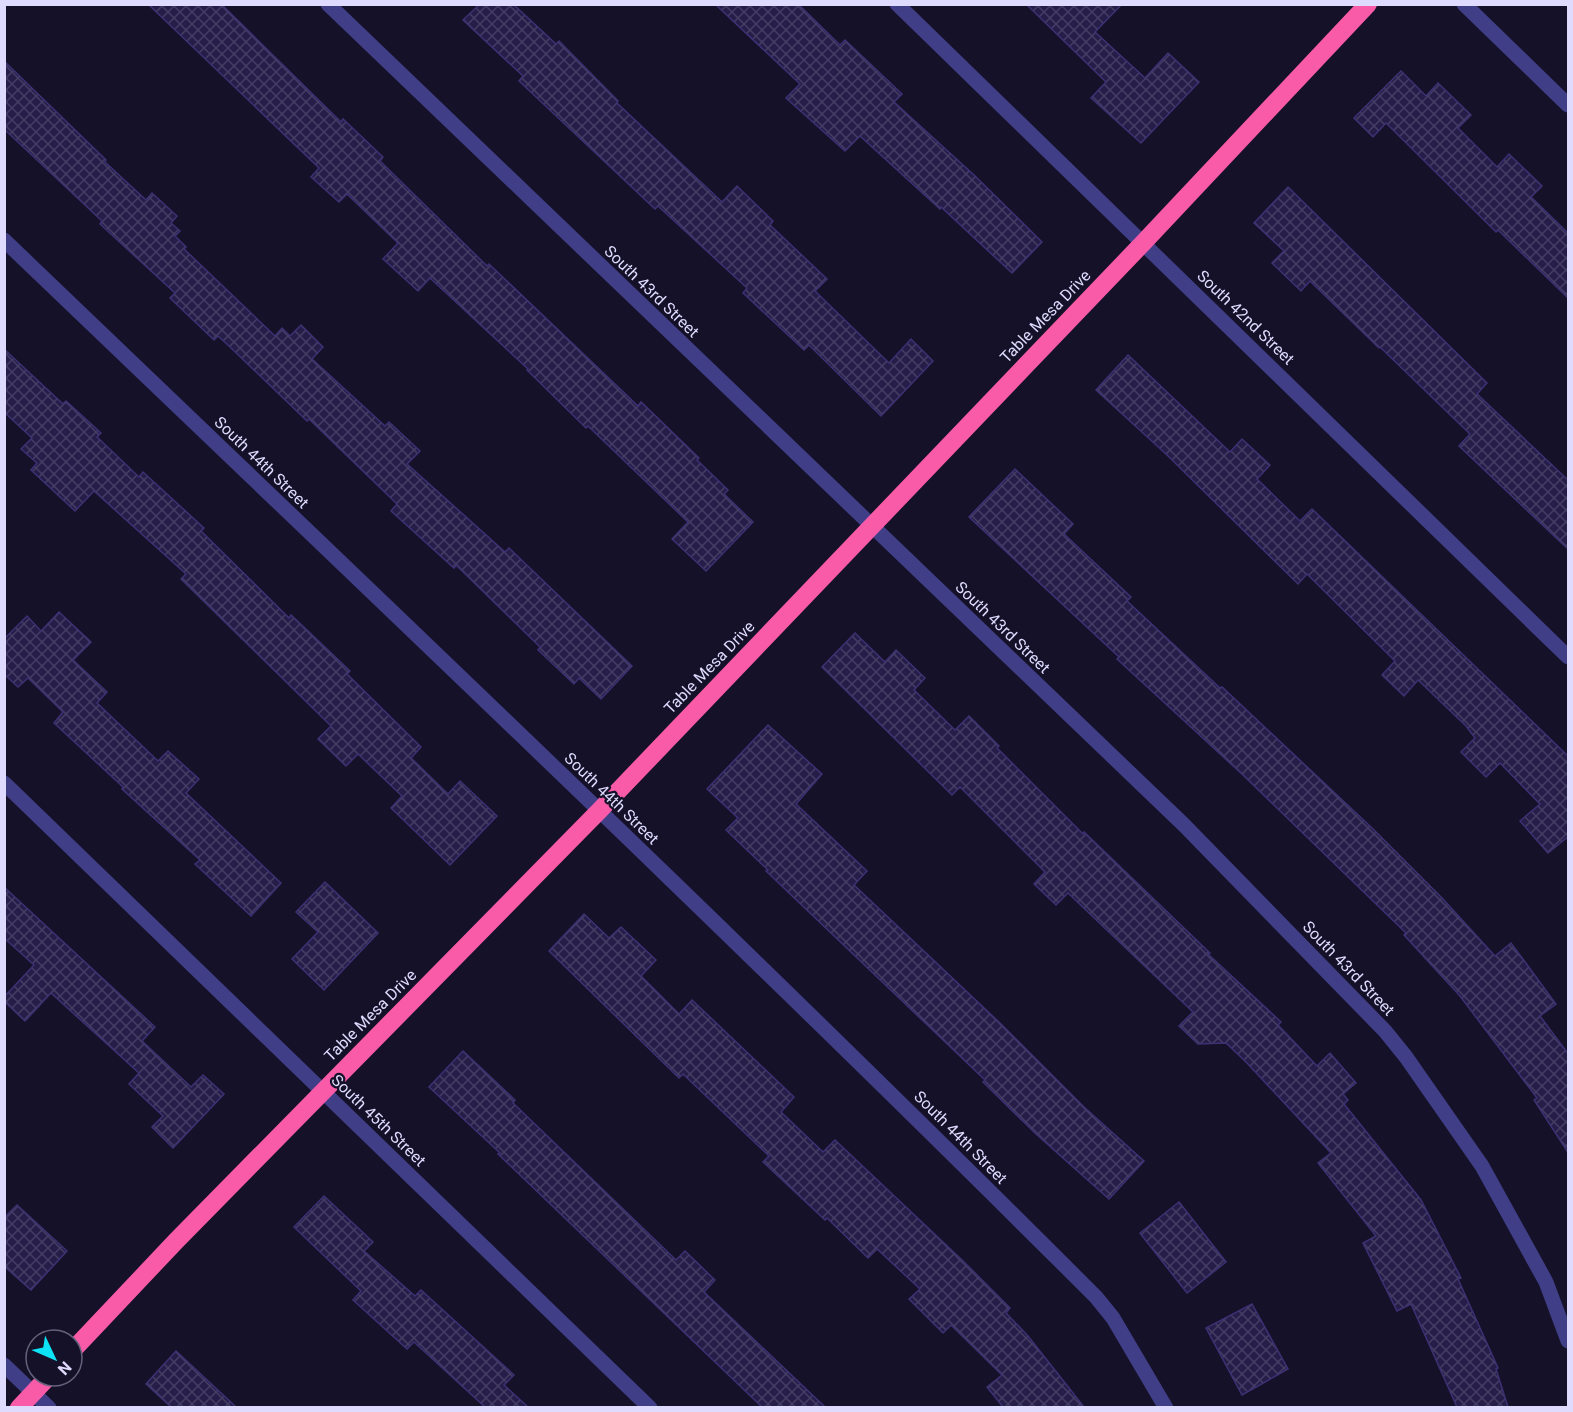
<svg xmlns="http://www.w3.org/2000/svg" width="1573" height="1412" font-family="Roboto,sans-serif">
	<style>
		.building { fill: url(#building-cross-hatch); stroke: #3d3174; stroke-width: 1.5 }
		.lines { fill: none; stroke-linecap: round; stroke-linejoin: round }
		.minor { stroke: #403e86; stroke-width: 15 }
		.highway { stroke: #f95ba9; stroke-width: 18 }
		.labels { text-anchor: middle; stroke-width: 4.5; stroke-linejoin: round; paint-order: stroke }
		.street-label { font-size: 16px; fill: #dedbfe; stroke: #151129 }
	</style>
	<defs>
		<pattern id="building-cross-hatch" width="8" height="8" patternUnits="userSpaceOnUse" patternTransform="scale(1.5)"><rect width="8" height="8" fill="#261e49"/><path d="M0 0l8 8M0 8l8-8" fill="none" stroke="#453e64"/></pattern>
	</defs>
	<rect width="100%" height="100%" fill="#151129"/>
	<g class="building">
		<polygon points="148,4 221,4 341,122 343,119 383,157 380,161 487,266 489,264 638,406 641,402 699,458 697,460 728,490 724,494 753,522 706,571 672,539 688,522 588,426 586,428 527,370 528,369 430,278 418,291 383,259 398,243 347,194 339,202 311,177 319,168"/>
		<polygon points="480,4 513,4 556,44 559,41 618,101 617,103 722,202 737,186 773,221 770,225 827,279 815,291 889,363 911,339 933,361 881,416 809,345 804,350 743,293 747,288 658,206 655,209 519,81 523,76 463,20"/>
		<polygon points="715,4 798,4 840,45 845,40 902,94 894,102 974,175 1042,242 1012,273 941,207 940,209 860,136 845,151 786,98 800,84"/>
		<polygon points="1026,4 1122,4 1095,32 1145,78 1168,53 1199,82 1141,143 1091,98 1106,82"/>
		<polygon points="4,61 106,160 105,162 146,200 152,193 177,216 171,223 180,231 175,236 186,247 184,249 275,336 282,328 290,336 301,325 323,347 312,359 385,426 389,422 420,451 407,464 505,552 509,548 632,666 601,699 579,678 574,684 538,650 540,647 456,565 454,568 391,511 397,504 309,419 307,421 230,347 218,336 214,340 170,298 175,293 100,224 102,221 4,129"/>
		<polygon points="1401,71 1426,96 1438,83 1471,115 1458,128 1497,167 1509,154 1542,186 1531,197 1569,234 1569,299 1498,230 1496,232 1386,123 1373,137 1354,118"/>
		<polygon points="1288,187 1487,383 1477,394 1569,481 1569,550 1459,446 1470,434 1380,347 1379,348 1310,281 1301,291 1272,263 1284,251 1254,223"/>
		<polygon points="4,349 63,404 66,401 101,433 97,437 139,477 143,472 204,528 201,531 289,618 291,615 350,671 347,674 421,747 411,758 448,794 460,781 497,816 450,865 391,808 402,796 358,754 346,766 318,739 331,726 181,579 186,574 94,491 75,511 31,470 37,463 21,449 32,438 4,412"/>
		<polygon points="1128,355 1230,452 1242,439 1270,465 1257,479 1300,521 1312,509 1569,757 1569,836 1548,853 1520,821 1540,804 1500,763 1486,777 1461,752 1475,738 1466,726 1418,680 1404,696 1382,675 1395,661 1307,574 1298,584 1167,455 1096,390"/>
		<polygon points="1015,469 1073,524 1064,534 1131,597 1127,601 1220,688 1222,687 1372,828 1442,898 1495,956 1511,943 1556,1004 1540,1016 1569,1055 1569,1154 1534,1100 1537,1098 1460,996 1404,935 1406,933 1243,775 1117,659 1119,657 969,517"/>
		<polygon points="59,612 91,642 73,660 107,692 97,703 158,761 168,751 199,779 186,793 281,883 251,916 195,864 200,860 122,789 123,787 54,723 63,712 28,678 18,687 4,674 4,639 27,616 41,631"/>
		<polygon points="855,633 885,662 896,650 925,678 914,690 955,730 969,716 999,746 997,748 1083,834 1084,832 1210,953 1208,954 1281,1022 1278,1025 1317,1066 1330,1053 1356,1083 1343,1094 1348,1100 1344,1104 1421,1200 1461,1278 1458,1279 1498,1368 1496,1369 1508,1407 1457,1407 1411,1304 1397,1311 1363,1243 1376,1236 1318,1163 1331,1153 1246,1062 1226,1043 1198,1044 1179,1026 1193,1012 1068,893 1056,905 1034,884 1045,872 960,787 952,795 822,667"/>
		<polygon points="768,725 822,774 796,804 867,871 854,885 1001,1024 1084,1107 1144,1161 1109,1199 1036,1134 983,1082 985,1080 766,871 768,870 726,830 738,818 707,789"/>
		<polygon points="325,882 378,933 324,990 292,959 318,932 296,912"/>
		<polygon points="4,887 155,1027 142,1041 191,1087 203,1075 224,1094 173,1148 152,1127 163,1116 129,1084 139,1073 51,993 25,1021 4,1001 4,997 34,965 4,938"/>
		<polygon points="584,914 609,938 621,927 656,960 641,976 679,1014 692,1000 794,1097 781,1112 823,1152 835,1140 962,1260 1010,1308 1006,1313 1028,1336 1084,1407 1003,1407 987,1387 1002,1375 951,1325 943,1333 909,1299 920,1289 877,1249 868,1258 827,1218 825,1220 763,1162 769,1156 683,1074 679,1078 549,951"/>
		<polygon points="463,1051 515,1100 513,1103 676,1260 685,1251 715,1280 704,1292 825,1407 762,1407 498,1154 500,1153 429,1087"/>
		<polygon points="324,1196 373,1242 364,1251 415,1296 421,1290 514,1375 504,1385 528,1407 485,1407 414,1342 407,1349 353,1300 361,1291 294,1227"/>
		<polygon points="1179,1202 1226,1262 1187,1293 1140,1233"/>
		<polygon points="17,1205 67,1251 31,1290 4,1266 4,1218"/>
		<polygon points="1252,1304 1288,1369 1242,1395 1206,1328"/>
		<polygon points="176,1351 236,1407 171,1407 146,1384"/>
	</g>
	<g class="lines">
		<g class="minor">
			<polyline points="328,4 1184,825 1385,1031 1406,1057 1482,1166 1546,1282 1568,1341"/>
			<polyline points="897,4 1568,657"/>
			<polyline points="1464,4 1568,105"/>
			<path d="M4,240C370,591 738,939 1096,1297L1113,1318L1166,1408"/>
			<polyline points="4,783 650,1408"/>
			<polyline points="4,1365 49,1408"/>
		</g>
		<g class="highway">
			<polyline points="72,1351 176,1241 599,811 1143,243 1368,4"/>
			<polyline points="19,1408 49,1376"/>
		</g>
	</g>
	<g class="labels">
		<g class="street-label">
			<text transform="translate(652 291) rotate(44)" y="6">South 43rd Street</text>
			<text transform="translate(1045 316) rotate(-46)" y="6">Table Mesa Drive</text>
			<text transform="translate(1246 317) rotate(44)" y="6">South 42nd Street</text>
			<text transform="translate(262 462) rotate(44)" y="6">South 44th Street</text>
			<text transform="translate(1003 627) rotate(44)" y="6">South 43rd Street</text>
			<text transform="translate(709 667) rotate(-46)" y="6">Table Mesa Drive</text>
			<text transform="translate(612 798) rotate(44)" y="6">South 44th Street</text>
			<text transform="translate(1349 968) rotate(46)" y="6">South 43rd Street</text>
			<text transform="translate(370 1015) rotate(-45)" y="6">Table Mesa Drive</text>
			<text transform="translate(379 1120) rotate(44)" y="6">South 45th Street</text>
			<text transform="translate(961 1137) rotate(45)" y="6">South 44th Street</text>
		</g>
	</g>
	<rect width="1573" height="1412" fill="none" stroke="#dedbfe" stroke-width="12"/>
	<g transform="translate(54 1358) rotate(134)"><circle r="28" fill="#151129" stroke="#65627e" stroke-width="1.5"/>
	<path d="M0-4.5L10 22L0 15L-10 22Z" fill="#0ee3f6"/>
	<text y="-9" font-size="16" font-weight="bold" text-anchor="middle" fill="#dedbfe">N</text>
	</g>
</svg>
